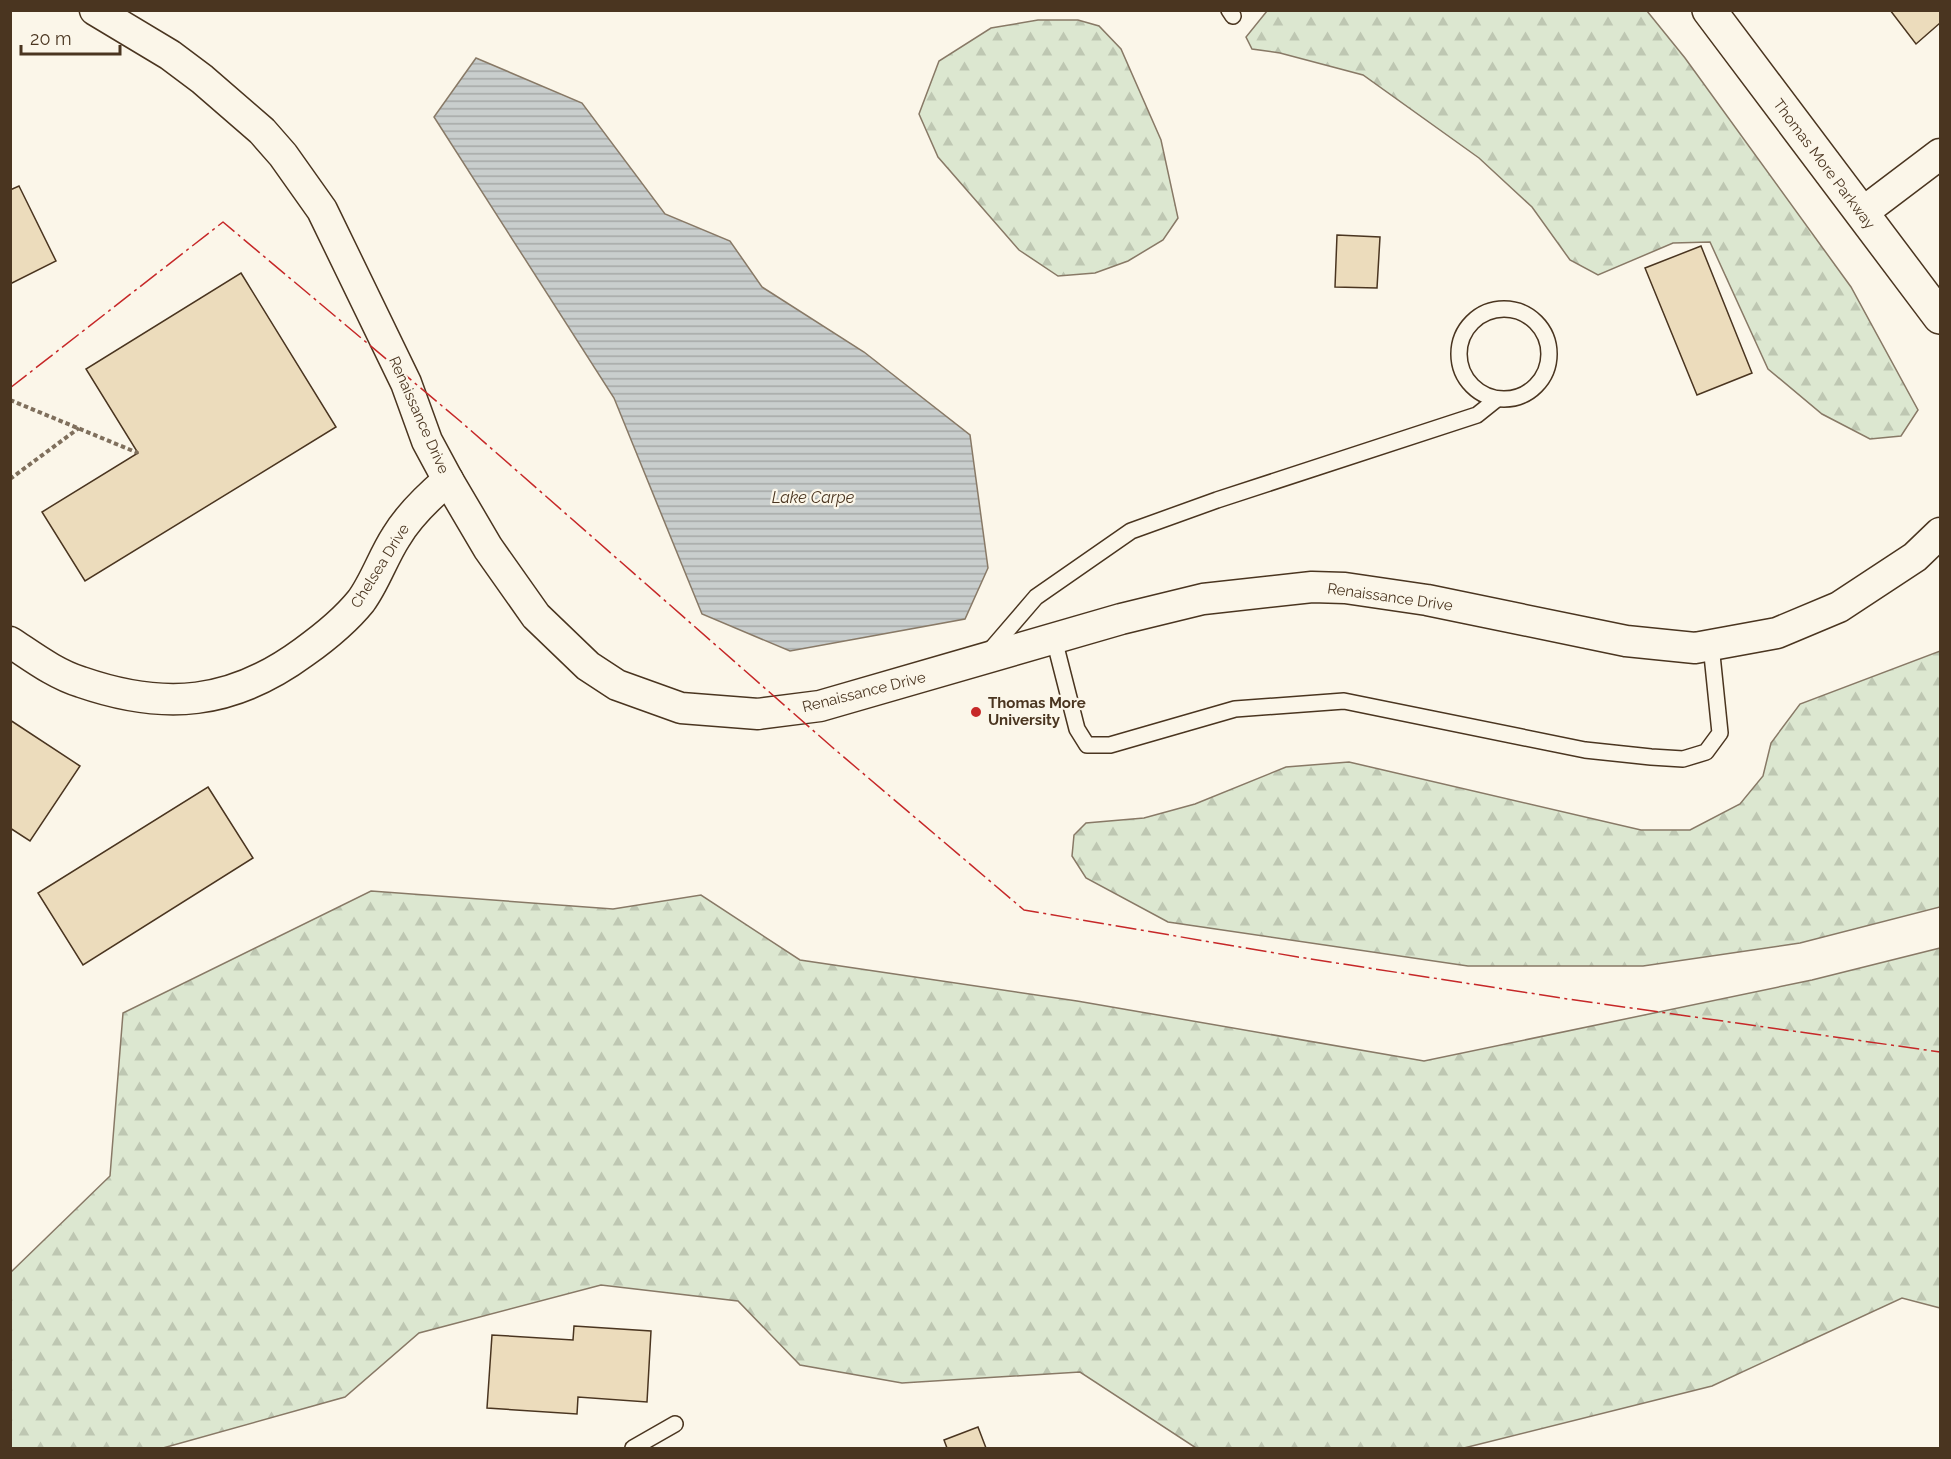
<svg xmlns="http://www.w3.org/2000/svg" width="1951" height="1459" font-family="Raleway,sans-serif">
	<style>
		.forest { fill: url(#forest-firs); stroke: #887966; stroke-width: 1.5 }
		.water { fill: url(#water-rules); stroke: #887966; stroke-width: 1.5 }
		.building { fill: #ecdcbc; stroke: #4a3520; stroke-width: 1.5 }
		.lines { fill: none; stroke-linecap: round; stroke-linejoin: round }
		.lane-casing { stroke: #4a3520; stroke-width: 18 }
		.street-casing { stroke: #4a3520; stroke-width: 33 }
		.secondary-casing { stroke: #4a3520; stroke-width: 36 }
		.path { stroke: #7f6f5c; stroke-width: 4; stroke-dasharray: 4.5 3; stroke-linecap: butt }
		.lane { stroke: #fbf6e9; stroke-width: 15 }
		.street { stroke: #fbf6e9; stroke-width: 30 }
		.secondary { stroke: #fbf6e9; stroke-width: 33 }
		.power { stroke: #c62828; stroke-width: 1.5; stroke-dasharray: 21 4.5 3 4.5; stroke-linecap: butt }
		.poi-dot { fill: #c62828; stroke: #fbf6e9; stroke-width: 2 }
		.labels { text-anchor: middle; stroke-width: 4.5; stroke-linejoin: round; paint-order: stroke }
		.street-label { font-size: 15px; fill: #4a3520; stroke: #fbf6e9 }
		.poi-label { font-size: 15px; font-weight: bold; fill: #4a3520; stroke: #fbf6e9; text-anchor: start }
		.water-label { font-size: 16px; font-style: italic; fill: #4a3520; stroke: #fbf6e9 }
	</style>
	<defs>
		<pattern id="forest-firs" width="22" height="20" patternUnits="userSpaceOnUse" patternTransform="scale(1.5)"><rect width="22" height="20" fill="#dce7d0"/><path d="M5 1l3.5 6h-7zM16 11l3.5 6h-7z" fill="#bec7b2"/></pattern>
		<pattern id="water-rules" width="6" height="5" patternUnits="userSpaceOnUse" patternTransform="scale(1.5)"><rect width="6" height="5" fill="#c9cecd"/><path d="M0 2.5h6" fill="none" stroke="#a5a8a6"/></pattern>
	</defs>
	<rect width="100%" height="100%" fill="#fbf6e9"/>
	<g class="forest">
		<polygon points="1267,11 1647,11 1685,58 1851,287 1918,410 1901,436 1870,439 1822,414 1768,369 1710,242 1673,243 1598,275 1570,260 1532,207 1479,158 1363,75 1280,53 1252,49 1246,37"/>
		<polygon points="1038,20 1078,20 1099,26 1121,49 1161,140 1178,218 1163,240 1128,261 1095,273 1058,276 1019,250 938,157 919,114 939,61 991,28"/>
		<polygon points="1940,651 1940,907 1800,943 1643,966 1468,966 1168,922 1086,878 1072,856 1074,835 1086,823 1144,818 1195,804 1286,767 1349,762 1641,830 1690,830 1740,804 1763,776 1771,743 1800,704"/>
		<polygon points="371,891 613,909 701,895 800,960 1077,1001 1424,1061 1812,980 1940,948 1940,1308 1902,1298 1712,1386 1464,1448 1196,1448 1080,1372 902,1383 800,1365 738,1301 601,1285 419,1333 345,1397 163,1448 11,1448 11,1272 110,1176 123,1013"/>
	</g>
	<polygon class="water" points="476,58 582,103 665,214 730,241 762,287 864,352 970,435 988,568 965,619 790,651 702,614 614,398 434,117"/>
	<g class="building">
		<polygon points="1890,10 1940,10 1940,23 1916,44"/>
		<polygon points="19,186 56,261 10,284 10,190"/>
		<polygon points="1337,235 1380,237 1377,288 1335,287"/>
		<polygon points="1701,246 1752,373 1697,395 1645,268"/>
		<polygon points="241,273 336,427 85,581 42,512 138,453 86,369"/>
		<polygon points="10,720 80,766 30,841 10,828"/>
		<polygon points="208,787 253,858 83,965 38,893"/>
		<polygon points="574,1326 651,1331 647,1402 578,1397 577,1414 487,1408 492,1335 573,1340"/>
		<polygon points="978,1427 986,1448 947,1448 944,1440"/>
	</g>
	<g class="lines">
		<defs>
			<g id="lane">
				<polyline points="1229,10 1233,16"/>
				<circle cx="1504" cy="354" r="45"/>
				<polyline points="1054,639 1077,729 1087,745 1110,745 1235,709 1344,701 1585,750 1651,757 1683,759 1706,752 1720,733 1711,645"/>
				<polyline points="987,654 1036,597 1131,531 1217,500 1477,415 1497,399"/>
				<polyline points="633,1448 675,1424"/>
			</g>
			<g id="street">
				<polyline points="95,10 170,55 202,79 262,131 283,155 322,210 406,383 427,441 448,480 488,548 536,616 588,666 617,685 681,708 758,714 820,706 1121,619 1203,599 1312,587 1345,588 1427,600 1626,641 1695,648 1777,633 1839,607 1915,557 1940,533"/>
				<polyline points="1862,213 1940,154"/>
				<path d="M10,642C33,657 55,674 81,682C165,711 232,705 304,652C325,637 344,622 361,601C375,582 383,557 396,537C409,515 428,497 448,480"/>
			</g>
			<polyline id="secondary" points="1709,10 1940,317"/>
		</defs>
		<use href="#lane" class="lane-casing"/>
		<use href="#street" class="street-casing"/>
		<use href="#secondary" class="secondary-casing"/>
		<g class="path">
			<polyline points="10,400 138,453"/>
			<polyline points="10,479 79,428"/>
		</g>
		<use href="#lane" class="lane"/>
		<use href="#street" class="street"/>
		<use href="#secondary" class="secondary"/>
		<polyline class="power" points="10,388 223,222 460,421 832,747 1024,910 1298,957 1568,999 1940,1052"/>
	</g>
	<circle class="poi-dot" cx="976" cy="712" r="6"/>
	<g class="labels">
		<g class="street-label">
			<text transform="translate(1824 164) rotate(53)" y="5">Thomas More Parkway</text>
			<text transform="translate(419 415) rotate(66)" y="5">Renaissance Drive</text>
			<text transform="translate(380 566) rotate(-58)" y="5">Chelsea Drive</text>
			<text transform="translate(1390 597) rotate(8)" y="5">Renaissance Drive</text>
			<text transform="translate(864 692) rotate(-14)" y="5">Renaissance Drive</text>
		</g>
		<g class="poi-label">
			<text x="988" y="708">Thomas More<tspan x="988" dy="17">University</tspan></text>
		</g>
		<g class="water-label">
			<text x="813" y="503">Lake Carpe</text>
		</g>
	</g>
	<rect width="1951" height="1459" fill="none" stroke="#4a3520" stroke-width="24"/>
	<path d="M21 45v9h99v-9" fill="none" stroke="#4a3520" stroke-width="3"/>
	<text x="30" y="45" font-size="18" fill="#4a3520" stroke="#fbf6e9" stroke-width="4.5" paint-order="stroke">20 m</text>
</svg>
